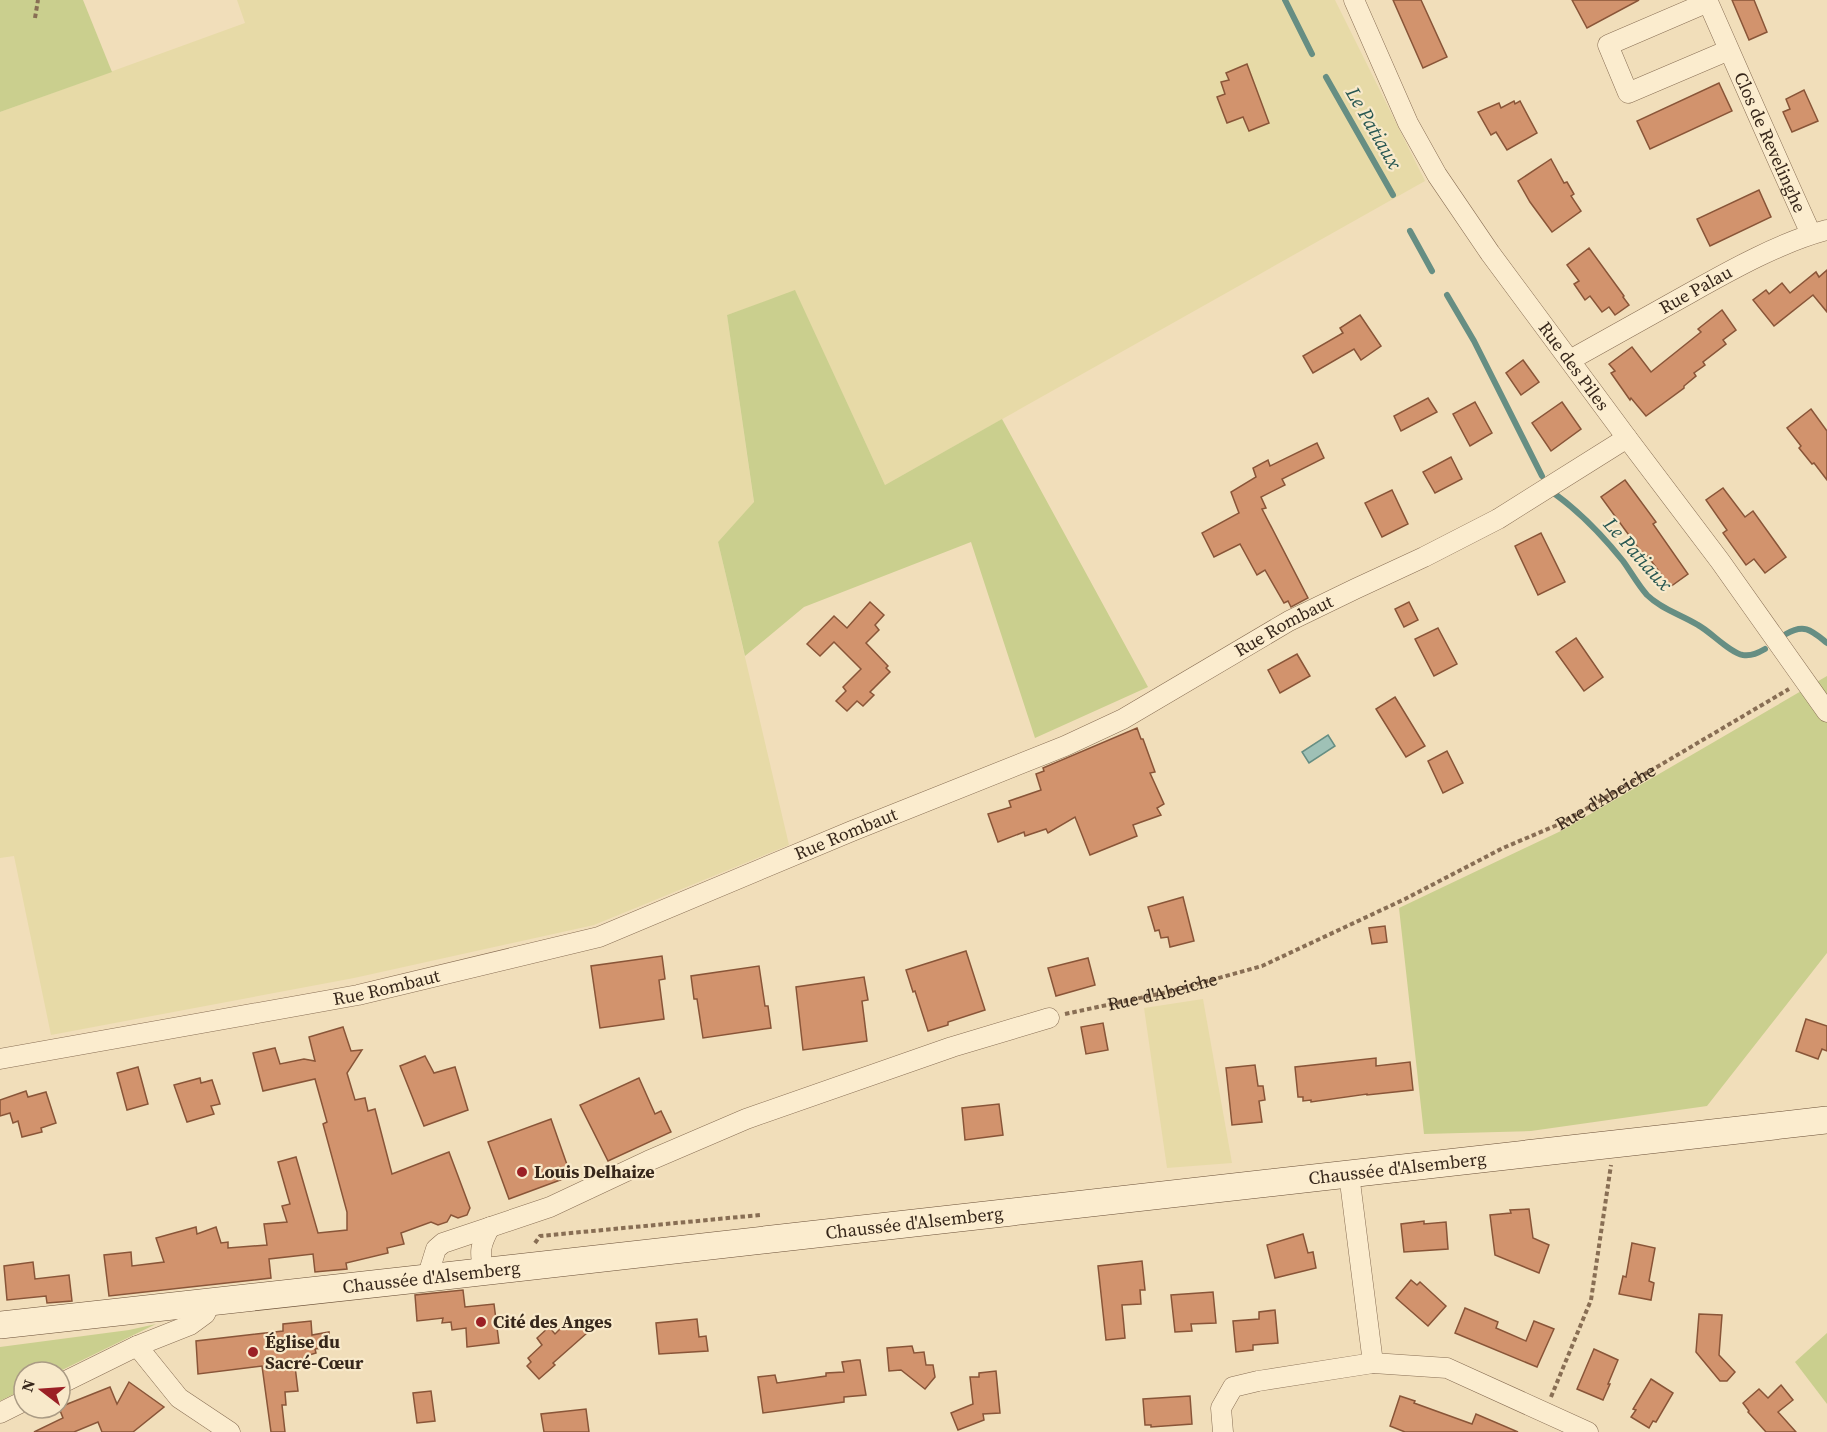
<svg xmlns="http://www.w3.org/2000/svg" width="1827" height="1432" font-family="'Source Serif 4',serif">
	<style>
		.farmland { fill: #e7daa7 }
		.green { fill: #cacf8e }
		.water { fill: #9fc1b6; stroke: #668e83; stroke-width: 1.5 }
		.lines { fill: none; stroke-linecap: round; stroke-linejoin: round }
		.stream { stroke: #668e83; stroke-width: 6 }
		.building { fill: #d2936d; stroke: #895538; stroke-width: 1.5 }
		.minor-casing { stroke: #886e54; stroke-width: 21 }
		.secondary-casing { stroke: #6a4f37; stroke-width: 28 }
		.path { stroke: #886e54; stroke-width: 4; stroke-dasharray: 4.5 3; stroke-linecap: butt }
		.minor { stroke: #fbecce; stroke-width: 20 }
		.secondary { stroke: #fbecce; stroke-width: 27 }
		.poi-dot { fill: #9b2025; stroke: #f8e9ca; stroke-width: 2 }
		.labels { text-anchor: middle; stroke-width: 4.5; stroke-linejoin: round; paint-order: stroke }
		.street-label { font-size: 18px; fill: #36261a; stroke: #f8e9ca }
		.poi-label { font-size: 18px; font-weight: bold; fill: #36261a; stroke: #f8e9ca; text-anchor: start }
		.water-label { font-size: 20px; font-style: italic; fill: #285752; stroke: #f8e9ca }
	</style>
	<rect width="100%" height="100%" fill="#f1deba"/>
	<g class="farmland">
		<polygon points="237,0 1335,0 1425,181 885,485 795,291 727,315 754,503 718,542 789,845 594,925 354,978 51,1035 14,856 0,858 0,112 245,23"/>
		<polygon points="1203,999 1232,1163 1167,1168 1144,1008"/>
	</g>
	<g class="green">
		<polygon points="0,0 83,0 112,72 0,112"/>
		<polygon points="795,290 885,485 1002,419 1148,687 1035,738 971,542 804,607 745,656 718,542 754,502 727,315"/>
		<polygon points="1827,676 1827,953 1707,1106 1531,1131 1424,1134 1399,908 1563,830"/>
		<polygon points="156,1324 58,1372 24,1372 24,1389 0,1401 0,1347 129,1330"/>
		<polygon points="1827,1333 1827,1404 1795,1362"/>
	</g>
	<polygon class="water" points="1328,735 1335,746 1309,763 1302,752"/>
	<g class="lines">
		<g class="stream">
			<polyline points="1285,0 1312,54"/>
			<polyline points="1326,77 1393,195"/>
			<polyline points="1410,231 1432,271"/>
			<polyline points="1447,295 1474,341 1542,476"/>
			<path d="M1555,494C1581,513 1603,536 1623,561C1631,572 1638,585 1647,595C1661,609 1682,615 1698,625C1711,632 1730,653 1743,655C1752,656 1758,653 1765,649"/>
			<path d="M1786,634C1805,623 1812,631 1827,643"/>
		</g>
	</g>
	<g class="building">
		<polygon points="1393,0 1421,0 1447,57 1423,68"/>
		<polygon points="1572,0 1639,0 1587,28"/>
		<polygon points="1732,0 1754,0 1767,32 1749,40"/>
		<polygon points="1247,64 1269,123 1249,131 1243,117 1227,123 1217,97 1225,94 1221,82 1229,80 1226,73"/>
		<polygon points="1719,83 1732,111 1650,149 1637,121"/>
		<polygon points="1804,90 1818,121 1792,132 1783,112 1790,109 1786,99"/>
		<polygon points="1514,101 1515,104 1520,101 1537,133 1507,150 1496,132 1491,135 1478,112 1499,103 1501,108"/>
		<polygon points="1551,159 1564,183 1567,182 1574,194 1571,196 1581,211 1552,232 1530,202 1518,181"/>
		<polygon points="1759,190 1771,217 1710,246 1697,219"/>
		<polygon points="1589,248 1624,296 1623,297 1629,305 1615,315 1609,307 1602,312 1590,296 1585,300 1574,284 1579,281 1567,265"/>
		<polygon points="1827,270 1827,312 1813,295 1774,326 1753,300 1766,290 1769,294 1782,283 1790,293 1816,272 1819,277"/>
		<polygon points="1722,310 1736,330 1723,340 1726,344 1703,362 1705,365 1694,373 1696,376 1684,386 1684,388 1646,416 1631,398 1630,400 1611,373 1615,371 1609,364 1632,347 1651,372 1701,332 1698,329"/>
		<polygon points="1360,315 1381,346 1361,360 1354,349 1313,373 1303,356 1343,333 1340,328"/>
		<polygon points="1523,360 1539,382 1521,395 1506,373"/>
		<polygon points="1428,398 1437,412 1401,431 1394,416"/>
		<polygon points="1475,402 1492,433 1470,446 1453,414"/>
		<polygon points="1562,402 1581,429 1551,451 1532,423"/>
		<polygon points="1811,409 1827,431 1827,480 1814,463 1812,464 1799,448 1801,446 1787,428"/>
		<polygon points="1317,443 1324,458 1282,479 1285,485 1261,497 1266,508 1262,509 1308,598 1291,607 1288,601 1284,603 1265,570 1257,575 1240,544 1214,557 1202,533 1239,513 1231,492 1256,477 1253,468 1268,460 1270,466"/>
		<polygon points="1451,457 1462,479 1435,493 1423,472"/>
		<polygon points="1625,480 1656,522 1653,524 1688,574 1670,587 1647,555 1645,557 1601,497"/>
		<polygon points="1723,488 1745,517 1753,511 1786,557 1765,573 1754,559 1746,565 1723,533 1727,530 1706,500"/>
		<polygon points="1392,490 1408,524 1382,537 1365,503"/>
		<polygon points="1541,533 1565,582 1538,595 1515,546"/>
		<polygon points="870,602 884,615 875,625 879,630 866,643 888,666 886,668 890,672 870,692 874,695 863,706 857,701 847,711 836,701 846,691 843,687 861,669 834,642 820,656 807,644 834,616 847,628"/>
		<polygon points="1409,602 1418,620 1404,627 1395,609"/>
		<polygon points="1438,628 1457,664 1434,676 1415,639"/>
		<polygon points="1576,638 1603,677 1584,691 1556,652"/>
		<polygon points="1297,654 1310,676 1280,693 1268,670"/>
		<polygon points="1395,697 1425,746 1406,757 1376,709"/>
		<polygon points="1137,728 1141,739 1143,739 1155,772 1150,773 1164,804 1157,808 1161,815 1133,825 1137,836 1090,855 1075,817 1048,833 1046,829 1025,836 1024,832 998,842 988,814 1011,807 1009,801 1041,790 1036,774 1044,771 1043,768"/>
		<polygon points="1447,751 1463,783 1443,793 1428,761"/>
		<polygon points="1183,897 1194,941 1170,947 1168,937 1161,938 1159,930 1155,931 1148,907"/>
		<polygon points="1385,926 1387,942 1372,944 1369,928"/>
		<polygon points="966,951 985,1010 948,1022 948,1025 928,1031 915,991 913,992 906,970"/>
		<polygon points="662,956 665,979 659,980 664,1019 600,1028 591,966"/>
		<polygon points="1088,958 1095,985 1056,996 1048,968"/>
		<polygon points="759,966 765,1006 768,1006 771,1028 703,1038 697,999 694,999 691,976"/>
		<polygon points="864,977 868,1000 862,1001 867,1041 803,1050 796,987"/>
		<polygon points="1806,1019 1827,1026 1827,1051 1822,1049 1818,1059 1796,1051"/>
		<polygon points="1103,1023 1108,1050 1086,1054 1081,1027"/>
		<polygon points="343,1027 351,1051 362,1050 347,1073 355,1100 365,1098 368,1111 375,1109 392,1174 449,1152 470,1208 467,1215 458,1218 451,1215 447,1222 438,1225 431,1222 401,1233 404,1244 387,1248 388,1253 346,1263 347,1269 315,1272 313,1254 269,1259 271,1278 109,1296 104,1255 131,1252 132,1266 164,1262 156,1238 196,1227 197,1234 216,1227 221,1243 228,1242 228,1248 267,1245 264,1224 287,1222 282,1206 290,1204 278,1162 296,1157 318,1233 347,1230 347,1212 323,1124 327,1122 315,1079 263,1091 253,1053 275,1048 280,1064 304,1059 315,1061 309,1037"/>
		<polygon points="425,1056 434,1073 455,1067 468,1110 424,1126 400,1066"/>
		<polygon points="1376,1058 1376,1066 1410,1062 1413,1090 1367,1095 1367,1094 1311,1102 1311,1100 1303,1101 1303,1097 1298,1097 1295,1067"/>
		<polygon points="1255,1065 1258,1086 1263,1086 1265,1100 1259,1101 1262,1122 1232,1125 1226,1068"/>
		<polygon points="138,1067 148,1104 127,1110 117,1073"/>
		<polygon points="200,1078 201,1083 212,1080 220,1104 211,1106 214,1114 187,1122 174,1085"/>
		<polygon points="639,1078 655,1114 661,1111 671,1132 608,1161 580,1105"/>
		<polygon points="26,1091 28,1097 46,1092 56,1123 41,1128 42,1132 22,1137 18,1121 13,1123 10,1113 0,1116 0,1100"/>
		<polygon points="999,1104 1003,1135 965,1140 962,1108"/>
		<polygon points="551,1119 571,1176 509,1199 488,1142"/>
		<polygon points="1529,1209 1533,1238 1549,1245 1539,1273 1495,1255 1490,1215 1511,1213 1510,1210"/>
		<polygon points="1424,1221 1424,1224 1446,1222 1448,1249 1404,1252 1401,1224"/>
		<polygon points="1303,1234 1308,1253 1313,1252 1316,1268 1275,1278 1267,1245"/>
		<polygon points="1632,1243 1655,1248 1649,1281 1654,1283 1651,1300 1619,1294 1623,1276 1626,1277"/>
		<polygon points="1142,1261 1145,1290 1140,1290 1141,1304 1122,1305 1125,1338 1106,1340 1098,1266"/>
		<polygon points="33,1262 35,1279 69,1275 72,1301 47,1303 46,1296 7,1300 4,1266"/>
		<polygon points="1411,1280 1417,1285 1420,1282 1446,1306 1428,1326 1396,1298"/>
		<polygon points="463,1290 465,1307 494,1304 499,1343 467,1347 466,1328 452,1330 451,1322 442,1323 443,1318 417,1321 415,1295"/>
		<polygon points="1213,1292 1216,1323 1191,1324 1192,1331 1175,1332 1171,1295"/>
		<polygon points="1465,1308 1498,1322 1496,1328 1526,1341 1534,1321 1554,1329 1537,1367 1455,1333"/>
		<polygon points="1275,1310 1278,1343 1253,1345 1253,1350 1236,1352 1233,1321 1259,1319 1259,1312"/>
		<polygon points="1699,1314 1722,1315 1719,1355 1735,1372 1727,1381 1720,1381 1696,1352"/>
		<polygon points="697,1319 699,1337 706,1336 708,1351 659,1354 656,1323"/>
		<polygon points="311,1321 312,1335 329,1332 330,1347 315,1349 316,1353 306,1356 306,1364 295,1366 298,1391 285,1392 286,1405 282,1405 285,1432 271,1432 262,1366 198,1374 196,1341 283,1331 283,1324"/>
		<polygon points="578,1321 587,1333 553,1363 555,1365 539,1379 527,1366 531,1362 528,1358 542,1345 537,1338 549,1327 555,1334 567,1322 571,1326"/>
		<polygon points="912,1346 914,1353 924,1352 926,1365 933,1365 935,1377 925,1389 901,1370 889,1371 887,1348"/>
		<polygon points="1594,1349 1618,1360 1608,1384 1610,1384 1603,1400 1577,1389"/>
		<polygon points="857,1360 860,1360 866,1395 844,1397 844,1402 763,1413 758,1377 775,1375 777,1383 826,1376 826,1373 844,1372 842,1362"/>
		<polygon points="996,1371 1000,1413 983,1414 984,1420 958,1430 951,1413 973,1404 970,1377 979,1377 979,1373"/>
		<polygon points="1651,1379 1673,1393 1656,1422 1653,1421 1649,1428 1631,1417 1636,1410 1633,1409"/>
		<polygon points="129,1382 164,1407 133,1432 102,1432 98,1422 74,1432 34,1432 63,1418 59,1408 60,1407 110,1387 117,1404"/>
		<polygon points="1781,1385 1793,1400 1778,1412 1796,1432 1766,1432 1748,1412 1749,1411 1743,1403 1759,1389 1768,1398"/>
		<polygon points="431,1391 435,1421 417,1423 413,1393"/>
		<polygon points="1190,1396 1192,1424 1151,1427 1151,1425 1145,1425 1143,1399"/>
		<polygon points="1400,1396 1415,1401 1414,1403 1472,1424 1476,1414 1518,1432 1405,1432 1390,1426"/>
		<polygon points="586,1409 589,1432 544,1432 541,1414"/>
	</g>
	<g class="lines">
		<defs>
			<g id="minor">
				<path id="s2" d="M1354,0L1408,123L1437,175L1490,253L1627,438L1720,561L1827,712"/>
				<path id="s3" d="M1729,50L1628,93L1608,45L1708,2C1742,79 1776,157 1811,234"/>
				<path id="s4" d="M1570,360C1610,338 1650,315 1690,293C1731,270 1781,242 1827,230"/>
				<path id="s5" d="M0,1059L358,995L599,937L852,831L1065,746L1123,719L1289,621L1355,589L1424,557L1498,519L1627,438"/>
				<polyline points="1349,1174 1373,1363"/>
				<path d="M484,1272C479,1252 480,1245 490,1227"/>
				<polyline points="427,1278 436,1249 443,1243 550,1207 648,1161 746,1119 952,1047 1049,1018"/>
				<polyline points="137,1346 179,1398 230,1432"/>
				<polyline points="60,1384 137,1346 190,1325 205,1314 212,1300"/>
				<polyline points="0,1413 24,1401"/>
				<polyline points="1223,1432 1221,1408 1233,1387 1258,1381 1373,1363 1447,1368 1588,1432"/>
			</g>
			<g id="secondary">
				<path id="s6" d="M0,1325L427,1278L1827,1120"/>
			</g>
		</defs>
		<use href="#minor" class="minor-casing"/>
		<use href="#secondary" class="secondary-casing"/>
		<g class="path">
			<polyline points="35,18 38,0"/>
			<path id="s1" d="M1065,1014L1168,992L1262,966L1405,899L1503,848L1562,823L1789,689"/>
			<polyline points="535,1243 540,1236 760,1215"/>
			<polyline points="1551,1397 1591,1300 1611,1165"/>
		</g>
		<use href="#minor" class="minor"/>
		<use href="#secondary" class="secondary"/>
	</g>
	<g class="poi-dot">
		<circle cx="522" cy="1172" r="6"/>
		<circle cx="481" cy="1322" r="6"/>
		<circle cx="253" cy="1352" r="6"/>
	</g>
	<g class="labels">
		<g class="street-label">
			<text dy="6" stroke="none"><textPath href="#s3" startOffset="424">Clos de Revelinghe</textPath></text>
			<text dy="6" stroke="none"><textPath href="#s4" startOffset="144">Rue Palau</textPath></text>
			<text dy="6" stroke="none"><textPath href="#s2" startOffset="429">Rue des Piles</textPath></text>
			<text dy="6" stroke="none"><textPath href="#s5" startOffset="1365">Rue Rombaut</textPath></text>
			<text dy="6" stroke="none"><textPath href="#s1" startOffset="586">Rue d'Abeiche</textPath></text>
			<text dy="6" stroke="none"><textPath href="#s5" startOffset="879">Rue Rombaut</textPath></text>
			<text dy="6" stroke="none"><textPath href="#s5" startOffset="393">Rue Rombaut</textPath></text>
			<text dy="6" stroke="none"><textPath href="#s1" startOffset="100">Rue d'Abeiche</textPath></text>
			<text dy="6" stroke="none"><textPath href="#s6" startOffset="1406">Chaussée d'Alsemberg</textPath></text>
			<text dy="6" stroke="none"><textPath href="#s6" startOffset="920">Chaussée d'Alsemberg</textPath></text>
			<text dy="6" stroke="none"><textPath href="#s6" startOffset="434">Chaussée d'Alsemberg</textPath></text>
		</g>
		<g class="poi-label">
			<text x="534" y="1178">Louis Delhaize</text>
			<text x="493" y="1328">Cité des Anges</text>
			<text x="265" y="1348">Église du<tspan x="265" dy="21">Sacré-Cœur</tspan></text>
		</g>
		<g class="water-label">
			<text transform="translate(1374 128) rotate(60)" y="7">Le Patiaux</text>
			<text transform="translate(1638 554) rotate(48)" y="7">Le Patiaux</text>
		</g>
	</g>
	<g transform="translate(42 1390) rotate(287)"><circle r="28" fill="#f8e9ca" stroke="#aa9b84" stroke-width="1.5"/>
	<path d="M0-4.5L10 22L0 15L-10 22Z" fill="#9b2025"/>
	<text y="-9" font-size="16" font-weight="bold" text-anchor="middle" fill="#36261a">N</text>
	</g>
</svg>
